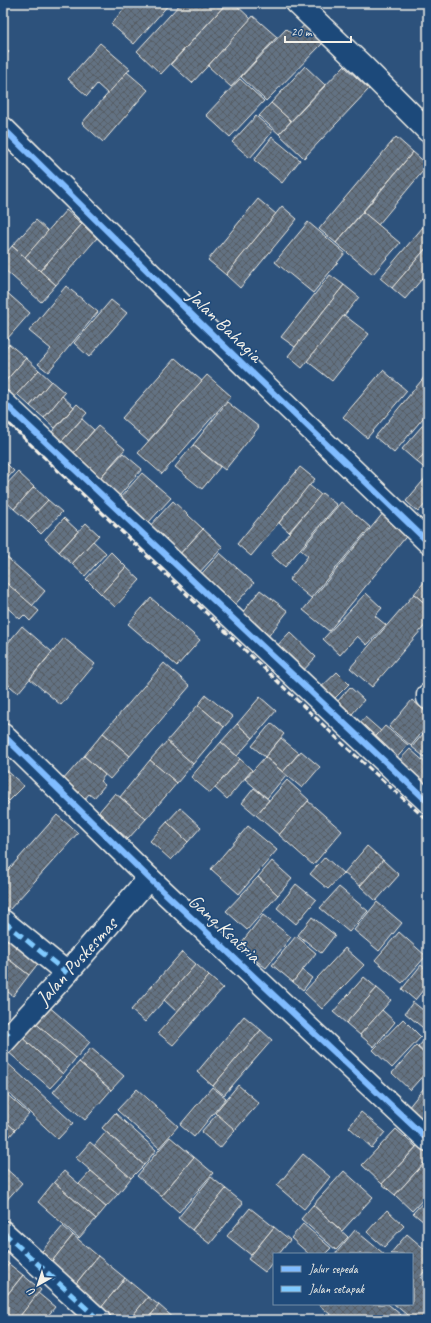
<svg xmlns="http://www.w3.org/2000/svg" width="431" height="1323" font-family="Caveat,sans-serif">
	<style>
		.building { fill: url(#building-cross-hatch); stroke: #f4f1e8 }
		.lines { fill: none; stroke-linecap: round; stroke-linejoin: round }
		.minor-casing { stroke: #f4f1e8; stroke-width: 25 }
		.minor { stroke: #1f4a7a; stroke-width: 22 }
		.rail { stroke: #f4f1e8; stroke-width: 3; stroke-dasharray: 6 3; stroke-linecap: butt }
		.quiet { stroke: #80caff; stroke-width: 5; stroke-dasharray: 10 5; stroke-linecap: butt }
		.cycleway-casing { stroke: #1f4a7a; stroke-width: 8 }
		.cycleway { stroke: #80bcff; stroke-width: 6 }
		.labels { text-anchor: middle; stroke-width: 3; stroke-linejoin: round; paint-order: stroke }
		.street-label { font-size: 20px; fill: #f4f1e8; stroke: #1f4a7a }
	</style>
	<defs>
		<pattern id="building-cross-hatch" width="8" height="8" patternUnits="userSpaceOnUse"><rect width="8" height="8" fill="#647283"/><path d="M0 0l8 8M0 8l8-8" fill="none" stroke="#565d64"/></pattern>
	</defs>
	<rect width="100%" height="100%" fill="#2d527c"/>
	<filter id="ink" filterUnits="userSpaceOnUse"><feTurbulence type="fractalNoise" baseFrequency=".025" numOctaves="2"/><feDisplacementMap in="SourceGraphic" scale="8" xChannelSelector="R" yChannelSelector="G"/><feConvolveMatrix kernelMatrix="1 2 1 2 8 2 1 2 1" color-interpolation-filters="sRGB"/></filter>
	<g filter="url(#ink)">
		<g class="building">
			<polygon points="129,3 170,3 134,44 111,24"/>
			<polygon points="181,3 226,4 161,74 137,51"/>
			<polygon points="227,3 234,3 251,19 192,83 171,64"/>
			<polygon points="253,16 277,37 231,87 208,66"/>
			<polygon points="306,23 325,41 266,101 241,77 286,29 294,36"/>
			<polygon points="100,43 130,69 108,94 97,84 87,96 68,79"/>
			<polygon points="3,46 9,52 3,58"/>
			<polygon points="305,66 325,85 291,121 271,103"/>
			<polygon points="344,66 369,89 304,158 279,134"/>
			<polygon points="127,72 148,90 103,142 82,123"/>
			<polygon points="240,79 264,101 230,137 206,115"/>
			<polygon points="271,103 291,121 279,134 259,116"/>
			<polygon points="256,116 273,131 250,158 232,142"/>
			<polygon points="272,137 300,160 282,183 254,160"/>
			<polygon points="396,137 413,152 336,243 319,229"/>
			<polygon points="413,152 428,165 378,225 363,212"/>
			<polygon points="258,199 276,214 226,275 208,260"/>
			<polygon points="282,206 297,219 240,288 226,275"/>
			<polygon points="66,210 82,224 40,271 25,257"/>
			<polygon points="363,212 400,243 373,274 336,243"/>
			<polygon points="36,220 48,231 25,257 12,246"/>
			<polygon points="428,221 428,246 392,288 380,278"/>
			<polygon points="308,222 345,253 313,293 275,262"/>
			<polygon points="82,224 97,238 56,285 40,271"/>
			<polygon points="12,246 56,285 41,302 3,268 3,257"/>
			<polygon points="428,246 428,272 405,299 392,288"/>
			<polygon points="330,275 344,285 295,347 281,337"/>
			<polygon points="344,285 359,297 302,368 288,356"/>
			<polygon points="66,286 98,312 48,372 38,364 51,349 29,331"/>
			<polygon points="3,289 30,313 7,339 3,335"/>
			<polygon points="111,300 127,313 89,357 74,343"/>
			<polygon points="344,315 369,334 332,381 307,361"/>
			<polygon points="9,344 26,358 3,384 3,351"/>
			<polygon points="26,358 39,370 13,399 3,390 3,384"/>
			<polygon points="175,358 202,381 148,441 122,418"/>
			<polygon points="39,370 51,381 30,406 17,394"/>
			<polygon points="383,370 407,391 367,438 343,417"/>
			<polygon points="207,375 231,396 162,474 138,453"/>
			<polygon points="426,375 428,377 428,412 394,453 375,437"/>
			<polygon points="51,381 65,393 44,418 30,406"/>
			<polygon points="62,396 74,407 55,428 44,418"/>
			<polygon points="227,402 259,427 225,470 193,445"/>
			<polygon points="77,404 87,413 61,442 51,433"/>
			<polygon points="82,419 94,430 74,453 61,442"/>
			<polygon points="428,419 428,449 417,462 402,449"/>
			<polygon points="98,426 125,449 99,479 72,455"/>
			<polygon points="193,445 220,467 202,489 175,467"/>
			<polygon points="428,449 428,471 417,462"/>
			<polygon points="123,453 142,469 119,496 100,478"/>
			<polygon points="3,460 14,471 3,483"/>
			<polygon points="300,467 315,479 251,556 237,544"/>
			<polygon points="18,472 34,487 14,509 3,499 3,488"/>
			<polygon points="142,473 171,498 147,524 119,499"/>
			<polygon points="428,475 428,501 418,512 406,501"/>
			<polygon points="309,485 321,495 289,532 279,523"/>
			<polygon points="34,487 48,500 28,521 14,509"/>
			<polygon points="322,493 337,505 285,567 271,555"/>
			<polygon points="48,500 62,512 41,534 28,521"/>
			<polygon points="173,501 203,529 177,557 147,529"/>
			<polygon points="341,502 370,527 311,598 289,580 308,556 301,550"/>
			<polygon points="384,512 409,533 329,631 303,610"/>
			<polygon points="64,518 78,531 59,552 45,539"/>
			<polygon points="86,523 99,535 72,564 59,552"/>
			<polygon points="203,529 223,547 197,575 177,557"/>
			<polygon points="93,541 106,553 85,576 72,564"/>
			<polygon points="111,552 126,567 101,594 86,579"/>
			<polygon points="220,553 254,583 232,608 198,578"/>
			<polygon points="3,554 45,591 32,606 3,580"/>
			<polygon points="126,567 140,580 115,607 101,594"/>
			<polygon points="3,580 39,611 30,621 24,615 20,619 3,604"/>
			<polygon points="426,580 428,581 428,606 414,594"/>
			<polygon points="260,590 288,611 263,643 236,621"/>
			<polygon points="366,593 382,608 375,616 386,625 367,645 357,636 340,655 323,639"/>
			<polygon points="414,594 428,606 428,622 372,687 350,668"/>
			<polygon points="151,598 200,640 177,666 128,624"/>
			<polygon points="22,626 52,652 18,693 3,680 3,649"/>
			<polygon points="290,632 316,657 299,675 273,650"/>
			<polygon points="64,638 95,664 61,705 30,679"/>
			<polygon points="164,663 190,686 130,756 103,733"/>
			<polygon points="337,672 349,684 327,706 315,693"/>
			<polygon points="350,687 364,700 346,721 331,709"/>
			<polygon points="206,695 233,717 224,727 198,705"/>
			<polygon points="260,697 276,711 253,738 237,724"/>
			<polygon points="412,700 428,714 428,725 411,746 389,727"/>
			<polygon points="198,705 224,727 193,764 167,741"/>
			<polygon points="365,717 381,731 370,743 355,729"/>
			<polygon points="271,723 284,734 265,757 252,746"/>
			<polygon points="237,724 253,738 237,756 221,742"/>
			<polygon points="385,726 408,745 393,762 370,743"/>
			<polygon points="428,728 428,760 412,747"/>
			<polygon points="103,733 130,756 110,779 84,756"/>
			<polygon points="281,738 299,753 283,772 265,757"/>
			<polygon points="167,741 193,764 177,783 150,760"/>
			<polygon points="221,742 240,759 210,793 191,777"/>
			<polygon points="410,749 428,765 428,792 396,764"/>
			<polygon points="301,751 320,767 302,788 283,772"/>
			<polygon points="84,756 105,775 100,781 105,785 94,798 89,794 84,800 62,781"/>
			<polygon points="265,757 286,775 267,798 245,779"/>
			<polygon points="240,759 252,770 227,799 215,788"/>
			<polygon points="150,760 177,783 146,819 120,797"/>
			<polygon points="3,767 24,786 9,801 3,795"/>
			<polygon points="287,780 309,800 279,835 256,815"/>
			<polygon points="254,788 269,800 256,815 242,803"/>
			<polygon points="115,793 146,819 128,839 98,813"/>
			<polygon points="3,798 9,803 3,809"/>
			<polygon points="308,801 342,831 313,865 279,835"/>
			<polygon points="180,808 201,827 188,842 167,822"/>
			<polygon points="57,815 78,833 9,910 3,905 3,876"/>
			<polygon points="167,822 188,842 171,860 150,841"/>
			<polygon points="248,826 277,850 239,894 211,869"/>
			<polygon points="367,846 383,860 360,886 344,873"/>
			<polygon points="325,857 343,873 328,889 310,874"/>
			<polygon points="383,860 399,875 376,901 360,886"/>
			<polygon points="272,861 292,879 278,895 258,877"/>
			<polygon points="258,877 278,895 247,930 226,911"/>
			<polygon points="296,884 316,900 296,924 277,908"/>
			<polygon points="339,887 368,911 349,932 320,908"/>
			<polygon points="377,902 402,923 379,951 354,930"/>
			<polygon points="263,915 291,937 266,968 238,947"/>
			<polygon points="312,917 335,935 321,953 298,935"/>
			<polygon points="3,923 44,956 29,975 3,955"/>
			<polygon points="399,932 426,956 402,983 375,960"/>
			<polygon points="296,936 316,953 293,982 272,965"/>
			<polygon points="345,948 364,965 322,1009 304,992"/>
			<polygon points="182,952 196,964 145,1022 131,1010"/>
			<polygon points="3,955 29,975 13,996 3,988"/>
			<polygon points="196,964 209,976 177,1012 164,1000"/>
			<polygon points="421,965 428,971 428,984 415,1000 402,989"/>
			<polygon points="302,970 312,978 303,990 293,982"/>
			<polygon points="209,976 223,988 173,1045 158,1033"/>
			<polygon points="364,977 377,988 346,1023 333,1012"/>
			<polygon points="377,988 391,1000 360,1035 346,1023"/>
			<polygon points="413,1002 428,1014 428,1032 405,1013"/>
			<polygon points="47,1005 90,1042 76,1058 33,1021"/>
			<polygon points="382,1010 395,1022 374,1047 360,1035"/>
			<polygon points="244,1016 261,1030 213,1086 197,1072"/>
			<polygon points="403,1019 421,1037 392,1068 373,1050"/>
			<polygon points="33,1021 76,1058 63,1074 20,1036"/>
			<polygon points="261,1030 272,1040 224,1095 213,1086"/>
			<polygon points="20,1036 63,1074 50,1088 7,1051"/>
			<polygon points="428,1036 428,1056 418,1047"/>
			<polygon points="416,1046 428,1057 428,1070 410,1090 392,1073"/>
			<polygon points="91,1048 124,1076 111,1090 79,1062"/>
			<polygon points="3,1059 73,1123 58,1139 3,1088"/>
			<polygon points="79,1062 111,1090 85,1120 53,1092"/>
			<polygon points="427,1084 428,1120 426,1122 408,1108"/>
			<polygon points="238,1085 259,1103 235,1130 215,1113"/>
			<polygon points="212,1087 226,1098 194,1137 180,1125"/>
			<polygon points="137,1089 178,1126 159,1148 117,1110"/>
			<polygon points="3,1091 29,1114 15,1130 3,1119"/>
			<polygon points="361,1112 385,1132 372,1148 349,1127"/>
			<polygon points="115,1113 156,1150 144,1165 102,1128"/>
			<polygon points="217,1114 235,1130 220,1148 201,1132"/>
			<polygon points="3,1119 15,1130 4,1143 3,1142"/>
			<polygon points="396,1129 416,1147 382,1184 362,1165"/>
			<polygon points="106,1132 144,1165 131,1178 94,1146"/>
			<polygon points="170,1137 194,1157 161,1196 137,1176"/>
			<polygon points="90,1142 131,1178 118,1194 76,1158"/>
			<polygon points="419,1144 428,1151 428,1159 395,1195 382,1184"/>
			<polygon points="303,1154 330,1177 304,1209 277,1186"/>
			<polygon points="194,1157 213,1173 179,1212 161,1196"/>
			<polygon points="428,1159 428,1194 412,1211 395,1195"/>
			<polygon points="3,1166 22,1183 3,1204"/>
			<polygon points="64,1171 106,1207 96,1219 54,1182"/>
			<polygon points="91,1171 118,1194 106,1207 79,1184"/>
			<polygon points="344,1171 373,1197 342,1231 313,1205"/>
			<polygon points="211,1177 226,1189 192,1230 178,1218"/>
			<polygon points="54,1182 96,1219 79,1238 38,1202"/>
			<polygon points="226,1189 243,1203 210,1244 192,1230"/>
			<polygon points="428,1197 428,1217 424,1222 413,1213"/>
			<polygon points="313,1205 348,1237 336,1250 301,1219"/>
			<polygon points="250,1208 274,1227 251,1255 227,1236"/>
			<polygon points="387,1210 404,1226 384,1247 367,1232"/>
			<polygon points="303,1224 331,1248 325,1254 309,1254 291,1238"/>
			<polygon points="63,1226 73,1235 49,1265 38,1256"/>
			<polygon points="274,1227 290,1240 279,1254 274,1254 274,1260 265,1272 248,1259"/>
			<polygon points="355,1230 384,1254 335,1254"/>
			<polygon points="407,1234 428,1252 428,1267 420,1277 428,1284 428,1320 413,1320 394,1304 412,1304 412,1254 390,1254"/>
			<polygon points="73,1235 98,1256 74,1286 49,1265"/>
			<polygon points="98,1256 125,1278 101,1308 74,1286"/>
			<polygon points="3,1259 9,1264 3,1271"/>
			<polygon points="9,1264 23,1275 3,1300 3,1271"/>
			<polygon points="23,1275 41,1290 17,1320 3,1320 3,1300"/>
			<polygon points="125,1278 148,1297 129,1320 116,1320 101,1308"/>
			<polygon points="38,1293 55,1307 47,1317 45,1320 17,1320"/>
			<polygon points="148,1297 159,1305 147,1320 129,1320"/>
			<polygon points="318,1304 388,1304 401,1315 397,1320 337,1320"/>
			<polygon points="159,1305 176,1320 147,1320"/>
		</g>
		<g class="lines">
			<defs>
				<g id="minor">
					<polyline points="297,3 365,68 428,131"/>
					<polyline points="3,128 189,312 428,542"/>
					<polyline points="3,402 428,802"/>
					<polyline points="428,695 428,698"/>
					<polyline points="3,735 149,878 428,1140"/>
					<polyline points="3,921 67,973"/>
					<polyline points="3,1043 67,973 149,878"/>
					<polyline points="3,1232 99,1320"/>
				</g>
			</defs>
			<use href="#minor" class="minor-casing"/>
			<use href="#minor" class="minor"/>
			<polyline class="rail" points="3,418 346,747 428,821"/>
			<g class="quiet">
				<polyline points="428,695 428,698"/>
				<polyline points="3,921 67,973"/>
				<polyline points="3,1030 9,1035"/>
				<polyline points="3,1232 99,1320"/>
			</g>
			<defs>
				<g id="cycleway">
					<polyline points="3,128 189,312 428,542"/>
					<polyline points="3,402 428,802"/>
					<polyline points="3,735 149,878 428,1140"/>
				</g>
			</defs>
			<use href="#cycleway" class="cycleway-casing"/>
			<use href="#cycleway" class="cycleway"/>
		</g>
	</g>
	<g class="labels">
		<g class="street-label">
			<text transform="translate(225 325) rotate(44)" y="7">Jalan Bahagia</text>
			<text transform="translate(225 928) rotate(43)" y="7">Gang Ksatria</text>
			<text transform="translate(76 961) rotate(-48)" y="7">Jalan Puskesmas</text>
		</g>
	</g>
	<rect width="431" height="1323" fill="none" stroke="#1f4a7a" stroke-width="16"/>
	<rect x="8" y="8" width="415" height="1307" fill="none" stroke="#f4f1e8" stroke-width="1.5" filter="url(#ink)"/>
	<rect x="273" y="1253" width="140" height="52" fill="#1f4a7a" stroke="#748da6"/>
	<rect x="281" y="1266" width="20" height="6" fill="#80bcff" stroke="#748da6"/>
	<text x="309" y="1273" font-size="12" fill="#f4f1e8">Jalur sepeda</text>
	<rect x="281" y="1286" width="20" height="6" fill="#80caff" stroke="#748da6"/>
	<text x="309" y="1293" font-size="12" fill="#f4f1e8">Jalan setapak</text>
	<g transform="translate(38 1285) rotate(219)" stroke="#1f4a7a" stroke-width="3" paint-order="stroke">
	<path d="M0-3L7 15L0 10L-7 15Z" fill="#f4f1e8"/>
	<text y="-6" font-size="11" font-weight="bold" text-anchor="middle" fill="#f4f1e8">U</text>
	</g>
	<path d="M285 36v6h66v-6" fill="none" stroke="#f4f1e8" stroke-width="2"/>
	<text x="291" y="36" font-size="12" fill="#f4f1e8" stroke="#1f4a7a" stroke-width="3" paint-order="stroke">20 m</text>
</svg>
